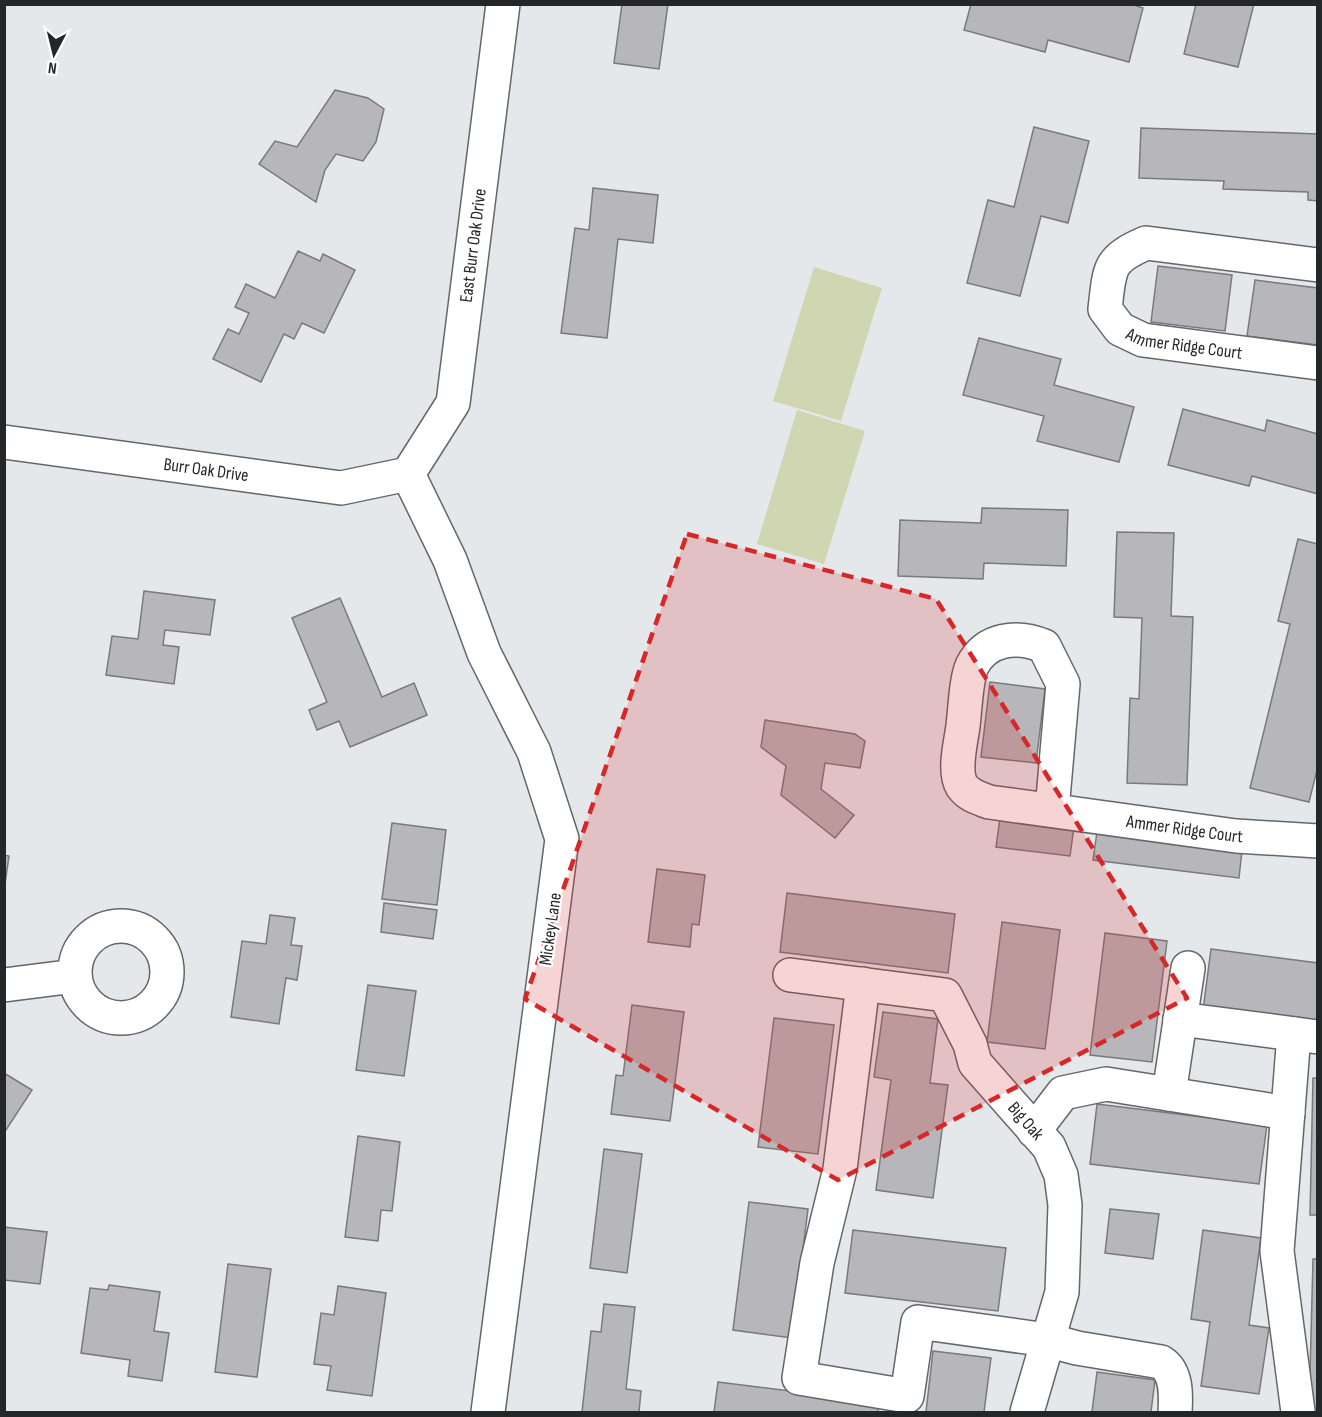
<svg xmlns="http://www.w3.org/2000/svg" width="1322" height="1417" font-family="'Sofia Sans Condensed',sans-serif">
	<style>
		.green { fill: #d1d6b2 }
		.building { fill: #b7b6ba; stroke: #7a797c; stroke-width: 1.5 }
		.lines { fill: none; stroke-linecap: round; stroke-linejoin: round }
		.minor-casing { stroke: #64676a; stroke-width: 36 }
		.minor { stroke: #fff; stroke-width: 33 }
		.marked { fill: #d62828; fill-opacity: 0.2; stroke: #d62828; stroke-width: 4.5; stroke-dasharray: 12 8; stroke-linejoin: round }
		.labels { text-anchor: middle; stroke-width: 4.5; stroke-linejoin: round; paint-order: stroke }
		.street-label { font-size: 18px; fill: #252627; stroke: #fff }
	</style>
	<rect width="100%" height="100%" fill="#e5e8eb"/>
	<g class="green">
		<polygon points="814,267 882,288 841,421 773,401"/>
		<polygon points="797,410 865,431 824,564 757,544"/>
	</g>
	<g class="building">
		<polygon points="622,4 668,4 659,69 614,63"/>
		<polygon points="971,4 1131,4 1143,8 1129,62 1048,40 1045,52 964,30"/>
		<polygon points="1196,4 1254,4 1238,67 1184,54"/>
		<polygon points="335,90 368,98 384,109 376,142 363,161 336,154 325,170 316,202 259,164 275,141 297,147"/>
		<polygon points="1034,127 1089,141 1068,223 1041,216 1020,296 967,283 988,200 1014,207"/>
		<polygon points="1141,128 1318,134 1318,201 1308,200 1308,192 1223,189 1224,181 1139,178"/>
		<polygon points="593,188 658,195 653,243 618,239 607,338 561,333 575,228 589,230"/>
		<polygon points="298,251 320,261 323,254 355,270 324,333 302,323 294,339 284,334 261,382 213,359 228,329 239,334 249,313 235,307 246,284 275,298"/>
		<polygon points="1158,266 1232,275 1225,331 1151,322"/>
		<polygon points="1255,280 1318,288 1318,345 1247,336"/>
		<polygon points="979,338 1061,359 1054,385 1134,407 1119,462 1037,441 1044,416 963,395"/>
		<polygon points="1183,409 1265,431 1267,420 1318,434 1318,494 1252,476 1249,486 1168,465"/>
		<polygon points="982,508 1068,510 1066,566 984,563 983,579 898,576 900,520 981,523"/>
		<polygon points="1117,532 1174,533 1171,616 1193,617 1187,785 1127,783 1130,698 1139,699 1142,618 1114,617"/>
		<polygon points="1298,539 1318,544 1318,766 1309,802 1250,788 1290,624 1278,621"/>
		<polygon points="144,591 215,600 210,635 165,630 163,645 179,647 174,684 106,675 112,636 138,639"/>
		<polygon points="340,598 382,697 414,683 427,715 350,747 339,721 317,730 309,710 327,702 292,618"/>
		<polygon points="990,682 1045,689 1036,763 981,757"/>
		<polygon points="765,720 855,734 865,741 860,768 825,763 821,789 854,815 835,838 781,795 786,766 761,747"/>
		<polygon points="1000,818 1074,827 1070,856 996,847"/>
		<polygon points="392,823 446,830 437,905 382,899"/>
		<polygon points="1097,832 1242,850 1239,878 1093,860"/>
		<polygon points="4,855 9,856 4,891"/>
		<polygon points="657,869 705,875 699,925 692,924 690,947 648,942"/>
		<polygon points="787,893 955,914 948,973 780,952"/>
		<polygon points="384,903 437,910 433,939 381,932"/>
		<polygon points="270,915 295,918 291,945 302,946 297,980 286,978 279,1024 231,1017 242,941 266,944"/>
		<polygon points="1002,922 1060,930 1045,1049 987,1042"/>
		<polygon points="1105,933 1167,941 1152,1062 1090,1055"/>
		<polygon points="1211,949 1318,963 1318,1024 1203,1010"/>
		<polygon points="368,985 416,991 404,1076 356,1070"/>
		<polygon points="632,1005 684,1012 670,1121 611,1114 616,1075 623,1076"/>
		<polygon points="883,1012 938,1019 930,1083 948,1085 933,1198 876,1190 891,1080 874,1077"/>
		<polygon points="774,1018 834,1025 818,1154 758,1147"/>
		<polygon points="4,1073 32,1090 4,1133"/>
		<polygon points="1313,1078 1318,1078 1318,1215 1310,1215"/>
		<polygon points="1097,1104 1267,1125 1259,1184 1090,1164"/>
		<polygon points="358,1136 400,1142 392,1211 381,1210 378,1241 345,1237"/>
		<polygon points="604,1149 642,1154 627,1273 590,1268"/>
		<polygon points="749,1202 808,1209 792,1338 733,1330"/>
		<polygon points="1110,1209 1159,1214 1153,1259 1105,1253"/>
		<polygon points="4,1227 47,1232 40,1284 4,1280"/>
		<polygon points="853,1230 1006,1248 998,1311 845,1293"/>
		<polygon points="1203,1230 1261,1238 1249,1325 1269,1328 1259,1394 1201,1386 1210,1322 1191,1319"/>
		<polygon points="1313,1259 1318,1259 1318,1412 1309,1412"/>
		<polygon points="228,1264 271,1269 257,1377 215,1372"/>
		<polygon points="109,1285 160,1292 154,1331 169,1333 162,1381 128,1376 130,1360 81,1353 90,1288 108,1290"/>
		<polygon points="338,1286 386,1293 372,1396 327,1390 331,1366 314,1364 321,1313 334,1315"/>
		<polygon points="604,1304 635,1307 626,1389 641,1391 639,1412 582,1412 591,1331 601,1332"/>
		<polygon points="933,1351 991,1358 984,1412 926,1412"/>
		<polygon points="1097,1372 1155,1380 1151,1412 1092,1412"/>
		<polygon points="718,1382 879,1402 878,1412 714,1412"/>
	</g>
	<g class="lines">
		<defs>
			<g id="minor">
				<path id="s1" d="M1318,265L1146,243C1107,260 1110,268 1105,309L1120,329L1143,340L1318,363"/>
				<path id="s2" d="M4,442L341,488L408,474"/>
				<polyline points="408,474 450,560 484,653 534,752 562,839 488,1412"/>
				<path id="s3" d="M408,474L453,403L503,4"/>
				<path id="s4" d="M1052,810L1063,684L1044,646C1017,635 986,638 972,666C966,679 965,710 963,726C961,742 953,771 962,786C969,796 979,798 989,802L1236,836L1318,841"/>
				<circle cx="121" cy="972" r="46"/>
				<path id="s5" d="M790,975L945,995L970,1044L975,1063L1049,1147L1061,1175L1065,1205L1062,1292L1027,1412"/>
				<path d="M863,984L840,1169L817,1263L799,1378L907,1396L918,1322L1047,1340L1077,1348L1161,1362C1177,1372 1176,1395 1175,1412"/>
				<polyline points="4,985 75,976"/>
				<polyline points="1180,1019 1318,1037"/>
				<polyline points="1294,1034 1277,1251 1298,1412"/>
				<polyline points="1169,1094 1188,968"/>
				<polyline points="1034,1131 1063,1093 1106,1084 1288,1113"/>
			</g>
		</defs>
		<use href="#minor" class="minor-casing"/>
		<use href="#minor" class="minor"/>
	</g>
	<path class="marked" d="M687,534L936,599L1187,998L838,1180L525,999Z"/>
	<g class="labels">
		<g class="street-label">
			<text dy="6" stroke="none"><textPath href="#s3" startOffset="243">East Burr Oak Drive</textPath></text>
			<text dy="6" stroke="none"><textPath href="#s1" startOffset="350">Ammer Ridge Court</textPath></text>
			<text dy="6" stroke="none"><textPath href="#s2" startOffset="204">Burr Oak Drive</textPath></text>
			<text dy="6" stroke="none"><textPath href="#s4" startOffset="603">Ammer Ridge Court</textPath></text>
			<text transform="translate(550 929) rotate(-82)" y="6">Mickey Lane</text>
			<text dy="6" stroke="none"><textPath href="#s5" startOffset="308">Big Oak</textPath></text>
		</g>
	</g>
	<rect width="1322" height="1417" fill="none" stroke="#252627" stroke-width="12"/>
	<g transform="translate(54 54) rotate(187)" stroke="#ffffff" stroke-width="4.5" paint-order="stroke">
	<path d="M0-4.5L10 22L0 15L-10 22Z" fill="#252627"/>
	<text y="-9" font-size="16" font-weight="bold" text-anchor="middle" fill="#252627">N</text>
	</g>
</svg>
